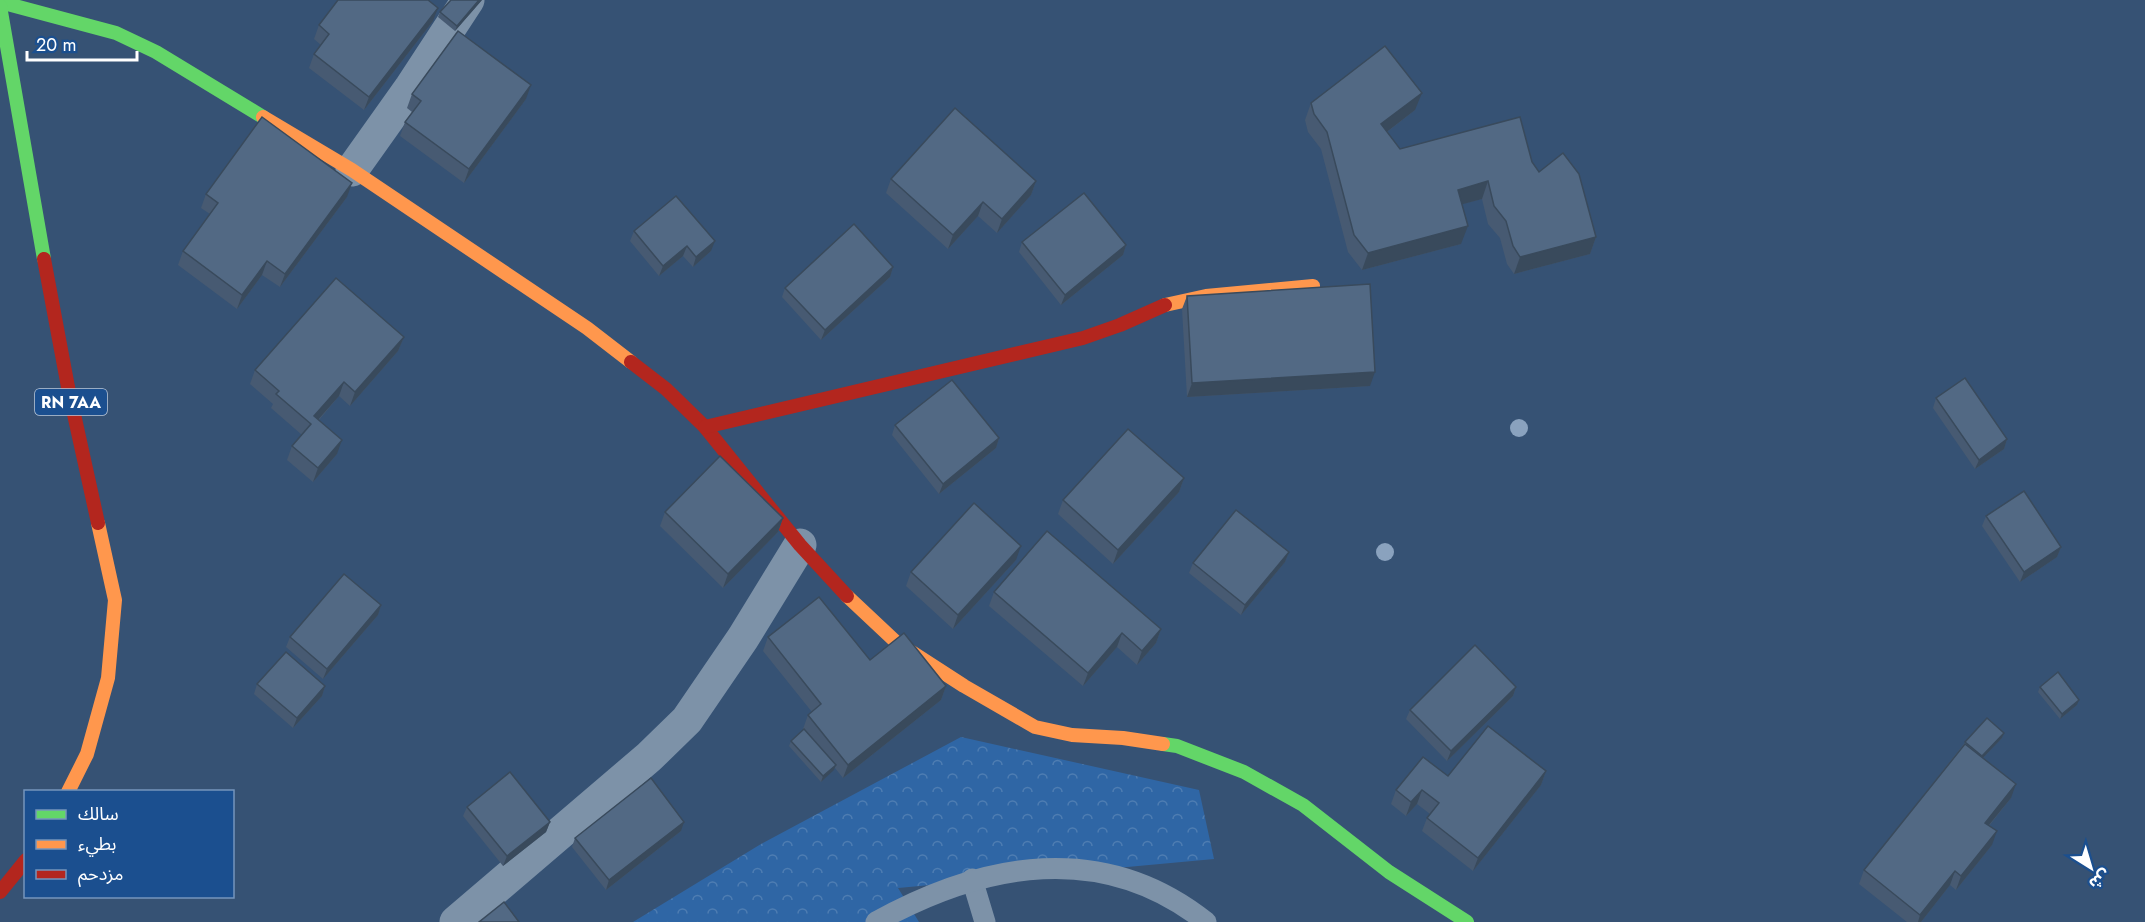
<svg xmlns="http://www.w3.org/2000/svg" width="2145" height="922" font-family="Jost,'Noto Sans Arabic',sans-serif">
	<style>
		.forest { fill: url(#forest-crowns) }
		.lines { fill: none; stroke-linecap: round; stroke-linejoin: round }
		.lane { stroke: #7d92a8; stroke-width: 21 }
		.street { stroke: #7d92a8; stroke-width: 33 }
		.fast { stroke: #63d668; stroke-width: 14 }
		.slow { stroke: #ff974d; stroke-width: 14 }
		.jam { stroke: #b3261e; stroke-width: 14 }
		.tree { fill: #8aa2be }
		.wall { fill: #475a72 }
		.shaded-wall { fill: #394a5c }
		.building { fill: #526984; stroke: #394a5c; stroke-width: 1.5 }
		.labels { text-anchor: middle; stroke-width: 4.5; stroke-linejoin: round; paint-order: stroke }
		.shield { fill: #1b4f8f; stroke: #bbcadd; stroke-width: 1.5 }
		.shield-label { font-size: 16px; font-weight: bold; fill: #fff }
	</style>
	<defs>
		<pattern id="forest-crowns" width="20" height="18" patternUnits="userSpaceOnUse" patternTransform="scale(1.5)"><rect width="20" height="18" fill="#2f66a5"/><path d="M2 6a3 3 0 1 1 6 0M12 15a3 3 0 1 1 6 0" fill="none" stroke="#4e7db2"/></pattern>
	</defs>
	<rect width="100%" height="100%" fill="#365274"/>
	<polygon class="forest" points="961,737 1199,790 1214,859 898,888 919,922 633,922 761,844"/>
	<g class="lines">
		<g class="lane">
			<polyline points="972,879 985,922"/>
			<path d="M876,922C984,862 1103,840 1206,922"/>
		</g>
		<g class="street">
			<polyline points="352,170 411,87 468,0"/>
			<polyline points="456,922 649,757 687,720 743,638 800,545"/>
		</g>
		<g class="fast">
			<polyline points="0,2 116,33 156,52 263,117"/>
			<polyline points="0,6 44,259"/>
			<polyline points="1163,744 1177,746 1244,772 1303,805 1389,872 1467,922"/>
		</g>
		<g class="slow">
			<polyline points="263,117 352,170 587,328 631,362"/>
			<polyline points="1165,305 1206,296 1313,286"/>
			<polyline points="847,596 896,642 964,686 1035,727 1072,735 1123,738 1163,744"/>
			<polyline points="68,792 87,754 108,678 115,600 98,523"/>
		</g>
		<g class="jam">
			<polyline points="44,259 68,387 98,523"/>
			<polyline points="631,362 666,389 705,427 800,545 847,596"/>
			<polyline points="705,427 1083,338 1120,325 1165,305"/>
			<polyline points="0,892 26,860"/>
		</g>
	</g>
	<g class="tree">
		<circle cx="1519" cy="428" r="9"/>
		<circle cx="1385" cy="552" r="9"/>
	</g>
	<g class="wall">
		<polygon points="482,0 455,31 438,17 440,12"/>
		<polygon points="433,21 364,110 309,68 314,54 321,45 314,39 319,25"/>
		<polygon points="412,94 526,99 464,183 400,136 405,122 412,112 407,108"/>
		<polygon points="1311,103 1415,110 1387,132 1400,149 1532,162 1539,172 1596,237 1590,254 1514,274 1507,264 1500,238 1488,224 1482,199 1462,204 1461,244 1362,270 1348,252 1321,149 1308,132 1305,120"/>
		<polygon points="891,179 1036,181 1031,195 997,233 978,216 948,249 886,193"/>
		<polygon points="206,194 347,197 280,287 262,275 237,309 178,265 183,251 210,214 201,208"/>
		<polygon points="634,231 711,251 693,267 683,256 659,276 630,241"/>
		<polygon points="1022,242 1126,245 1123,255 1061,305 1019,252"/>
		<polygon points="893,267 890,277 821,340 782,297 785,288"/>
		<polygon points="1187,296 1370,386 1187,397 1182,309"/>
		<polygon points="404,337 398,351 350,406 339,396 319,420 337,454 313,482 287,460 292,446 302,435 271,408 273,404 250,384 255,370"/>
		<polygon points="1936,398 2007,439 2004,449 1975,469 1933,408"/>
		<polygon points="895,425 999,438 996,448 939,494 892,435"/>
		<polygon points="1184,478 1179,492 1113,564 1058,514 1063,500"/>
		<polygon points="665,512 783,518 778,532 723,588 660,526"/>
		<polygon points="1986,516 2061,547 2057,557 2020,582 1982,526"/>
		<polygon points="1289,552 1285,562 1241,615 1189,573 1193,563"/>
		<polygon points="1016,560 953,629 906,586 911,572"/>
		<polygon points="994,592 1161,629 1156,643 1137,665 1117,647 1083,686 989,606"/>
		<polygon points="381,605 378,615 323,679 286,647 290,637"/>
		<polygon points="768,637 870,660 946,686 941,700 843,778 835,768 821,782 789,746 791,741 804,730 803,729 808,715 812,712 763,651"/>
		<polygon points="257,684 325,686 322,696 293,728 254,694"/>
		<polygon points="1516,687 1513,696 1447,761 1406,719 1410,710"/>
		<polygon points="2040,687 2077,705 2060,719 2038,692"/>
		<polygon points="2004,733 2002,738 1983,758 2011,798 1989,826 1992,845 1956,890 1950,885 1921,922 1907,922 1859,884 1864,870 1963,745 1965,742"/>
		<polygon points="1546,771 1541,785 1473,871 1422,831 1427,818 1430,814 1417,804 1406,816 1391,804 1396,790 1448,776"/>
		<polygon points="467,807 550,822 546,832 503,866 463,816"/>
		<polygon points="681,831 606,890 572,847 575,838"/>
	</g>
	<g class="shaded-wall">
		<polygon points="479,0 482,0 455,31 457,26"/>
		<polygon points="438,8 433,21 364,110 369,97"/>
		<polygon points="531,85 526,99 464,183 469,169"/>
		<polygon points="1422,93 1415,110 1375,141 1381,124"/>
		<polygon points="1036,181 1031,195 997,233 1002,219"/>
		<polygon points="1488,181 1482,199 1452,207 1458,190"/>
		<polygon points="352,183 347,197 280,287 285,274"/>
		<polygon points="983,202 978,216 948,249 953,235"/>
		<polygon points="1468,226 1461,244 1362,270 1368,253"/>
		<polygon points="1596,237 1590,254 1514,274 1520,257"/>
		<polygon points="715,241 711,251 693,267 696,257"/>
		<polygon points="1126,245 1123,255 1061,305 1065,295"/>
		<polygon points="687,246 683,256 659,276 663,266"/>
		<polygon points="267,261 262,275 237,309 242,295"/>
		<polygon points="893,267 890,277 821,340 825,330"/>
		<polygon points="404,337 398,351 350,406 355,392"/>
		<polygon points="1375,372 1370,386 1187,397 1192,383"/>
		<polygon points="344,382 339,396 309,430 314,416"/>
		<polygon points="999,438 996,448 939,494 943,484"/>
		<polygon points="2007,439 2004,449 1975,469 1979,460"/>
		<polygon points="342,440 337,454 313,482 318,468"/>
		<polygon points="1184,478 1179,492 1113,564 1118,550"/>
		<polygon points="783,518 778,532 723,588 728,574"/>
		<polygon points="1021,546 1016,560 953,629 958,615"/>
		<polygon points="2061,547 2057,557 2020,582 2024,572"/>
		<polygon points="1289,552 1285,562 1241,615 1245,605"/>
		<polygon points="381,605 378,615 323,679 327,669"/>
		<polygon points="1161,629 1156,643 1137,665 1142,651"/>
		<polygon points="1122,633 1117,647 1083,686 1088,673"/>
		<polygon points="325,686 322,696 293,728 297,718"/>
		<polygon points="946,686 941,700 843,778 848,765"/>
		<polygon points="1516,687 1513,696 1447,761 1451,751"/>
		<polygon points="2079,700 2077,705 2060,719 2062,714"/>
		<polygon points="2004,733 2002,738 1980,761 1982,756"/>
		<polygon points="836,765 834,770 821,782 823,776"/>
		<polygon points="1546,771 1541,785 1473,871 1478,858"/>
		<polygon points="2016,784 2011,798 1980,836 1985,823"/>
		<polygon points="1422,790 1417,804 1406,816 1411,802"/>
		<polygon points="550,822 546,832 503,866 507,856"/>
		<polygon points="684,822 681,831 606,890 609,880"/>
		<polygon points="1997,831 1992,845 1956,890 1961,876"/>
		<polygon points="1955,871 1950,885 1921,922 1918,922 1920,915"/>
	</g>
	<g class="building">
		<polygon points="338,0 428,0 438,8 369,97 314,54 329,34 319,25"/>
		<polygon points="451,0 479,0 457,26 440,12"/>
		<polygon points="458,31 531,85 469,169 405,122 421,101 412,94"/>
		<polygon points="1385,46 1422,93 1381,124 1400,149 1520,117 1532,162 1539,172 1563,153 1579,174 1596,237 1520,257 1513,246 1506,221 1494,206 1488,181 1458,190 1468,226 1368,253 1354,235 1327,132 1314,114 1311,103"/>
		<polygon points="955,108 1036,181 1002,219 983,202 953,235 891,179"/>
		<polygon points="262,117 352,183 285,274 267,261 242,295 183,251 218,203 206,194"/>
		<polygon points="1084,193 1126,245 1065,295 1022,242"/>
		<polygon points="676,196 715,241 696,257 687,246 663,266 634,231"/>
		<polygon points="854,224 893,267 825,330 785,288"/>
		<polygon points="336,278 404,337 355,392 344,382 314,416 342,440 318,468 292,446 311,424 276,394 279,391 255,370"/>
		<polygon points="1370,284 1375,372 1192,383 1187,296"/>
		<polygon points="1965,378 2007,439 1979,460 1936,398"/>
		<polygon points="952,380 999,438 943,484 895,425"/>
		<polygon points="1128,429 1184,478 1118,550 1063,500"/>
		<polygon points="720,456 783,518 728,574 665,512"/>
		<polygon points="2024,491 2061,547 2024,572 1986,516"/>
		<polygon points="974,503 1021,546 958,615 911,572"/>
		<polygon points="1236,510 1289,552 1245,605 1193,563"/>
		<polygon points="1047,531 1161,629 1142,651 1122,633 1088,673 994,592"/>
		<polygon points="344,574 381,605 327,669 290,637"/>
		<polygon points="819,597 870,660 904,633 946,686 848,765 808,715 821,704 768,637"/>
		<polygon points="1475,645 1516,687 1451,751 1410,710"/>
		<polygon points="286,652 325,686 297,718 257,684"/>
		<polygon points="2058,672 2079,700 2062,714 2040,687"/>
		<polygon points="1987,718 2004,733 1982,756 1965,742"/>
		<polygon points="1488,726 1546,771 1478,858 1427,818 1439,803 1422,790 1411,802 1396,790 1423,757 1448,776"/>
		<polygon points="804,729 836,765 823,776 791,741"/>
		<polygon points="1965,744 2016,784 1985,823 1997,831 1961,876 1955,871 1920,915 1864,870"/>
		<polygon points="510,772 550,822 507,856 467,807"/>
		<polygon points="651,778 684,822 609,880 575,838"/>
		<polygon points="504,902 519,922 479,922"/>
	</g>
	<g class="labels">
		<rect class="shield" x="35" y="389" width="72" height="26" rx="4.5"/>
		<g class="shield-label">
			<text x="71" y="408">RN 7AA</text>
		</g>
	</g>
	<rect x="24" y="790" width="210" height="108" fill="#1b4f8f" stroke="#7695bc" stroke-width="1.5"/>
	<rect x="36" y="810" width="30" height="9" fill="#63d668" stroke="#7695bc" stroke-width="1.5"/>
	<text x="78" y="820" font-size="18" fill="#ffffff">سالك</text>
	<rect x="36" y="840" width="30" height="9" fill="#ff974d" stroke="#7695bc" stroke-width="1.5"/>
	<text x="78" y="850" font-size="18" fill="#ffffff">بطيء</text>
	<rect x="36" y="870" width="30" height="9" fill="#b3261e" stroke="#7695bc" stroke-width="1.5"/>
	<text x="78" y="880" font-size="18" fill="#ffffff">مزدحم</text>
	<g transform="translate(2091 868) rotate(143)" stroke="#1b4f8f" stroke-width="4.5" paint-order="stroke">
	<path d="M0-4.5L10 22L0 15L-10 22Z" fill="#ffffff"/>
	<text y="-9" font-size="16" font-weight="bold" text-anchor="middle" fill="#ffffff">ش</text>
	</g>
	<path d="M27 51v9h110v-9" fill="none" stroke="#ffffff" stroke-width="3"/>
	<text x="36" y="51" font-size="18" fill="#ffffff" stroke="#1b4f8f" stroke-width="4.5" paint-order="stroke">20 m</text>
</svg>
